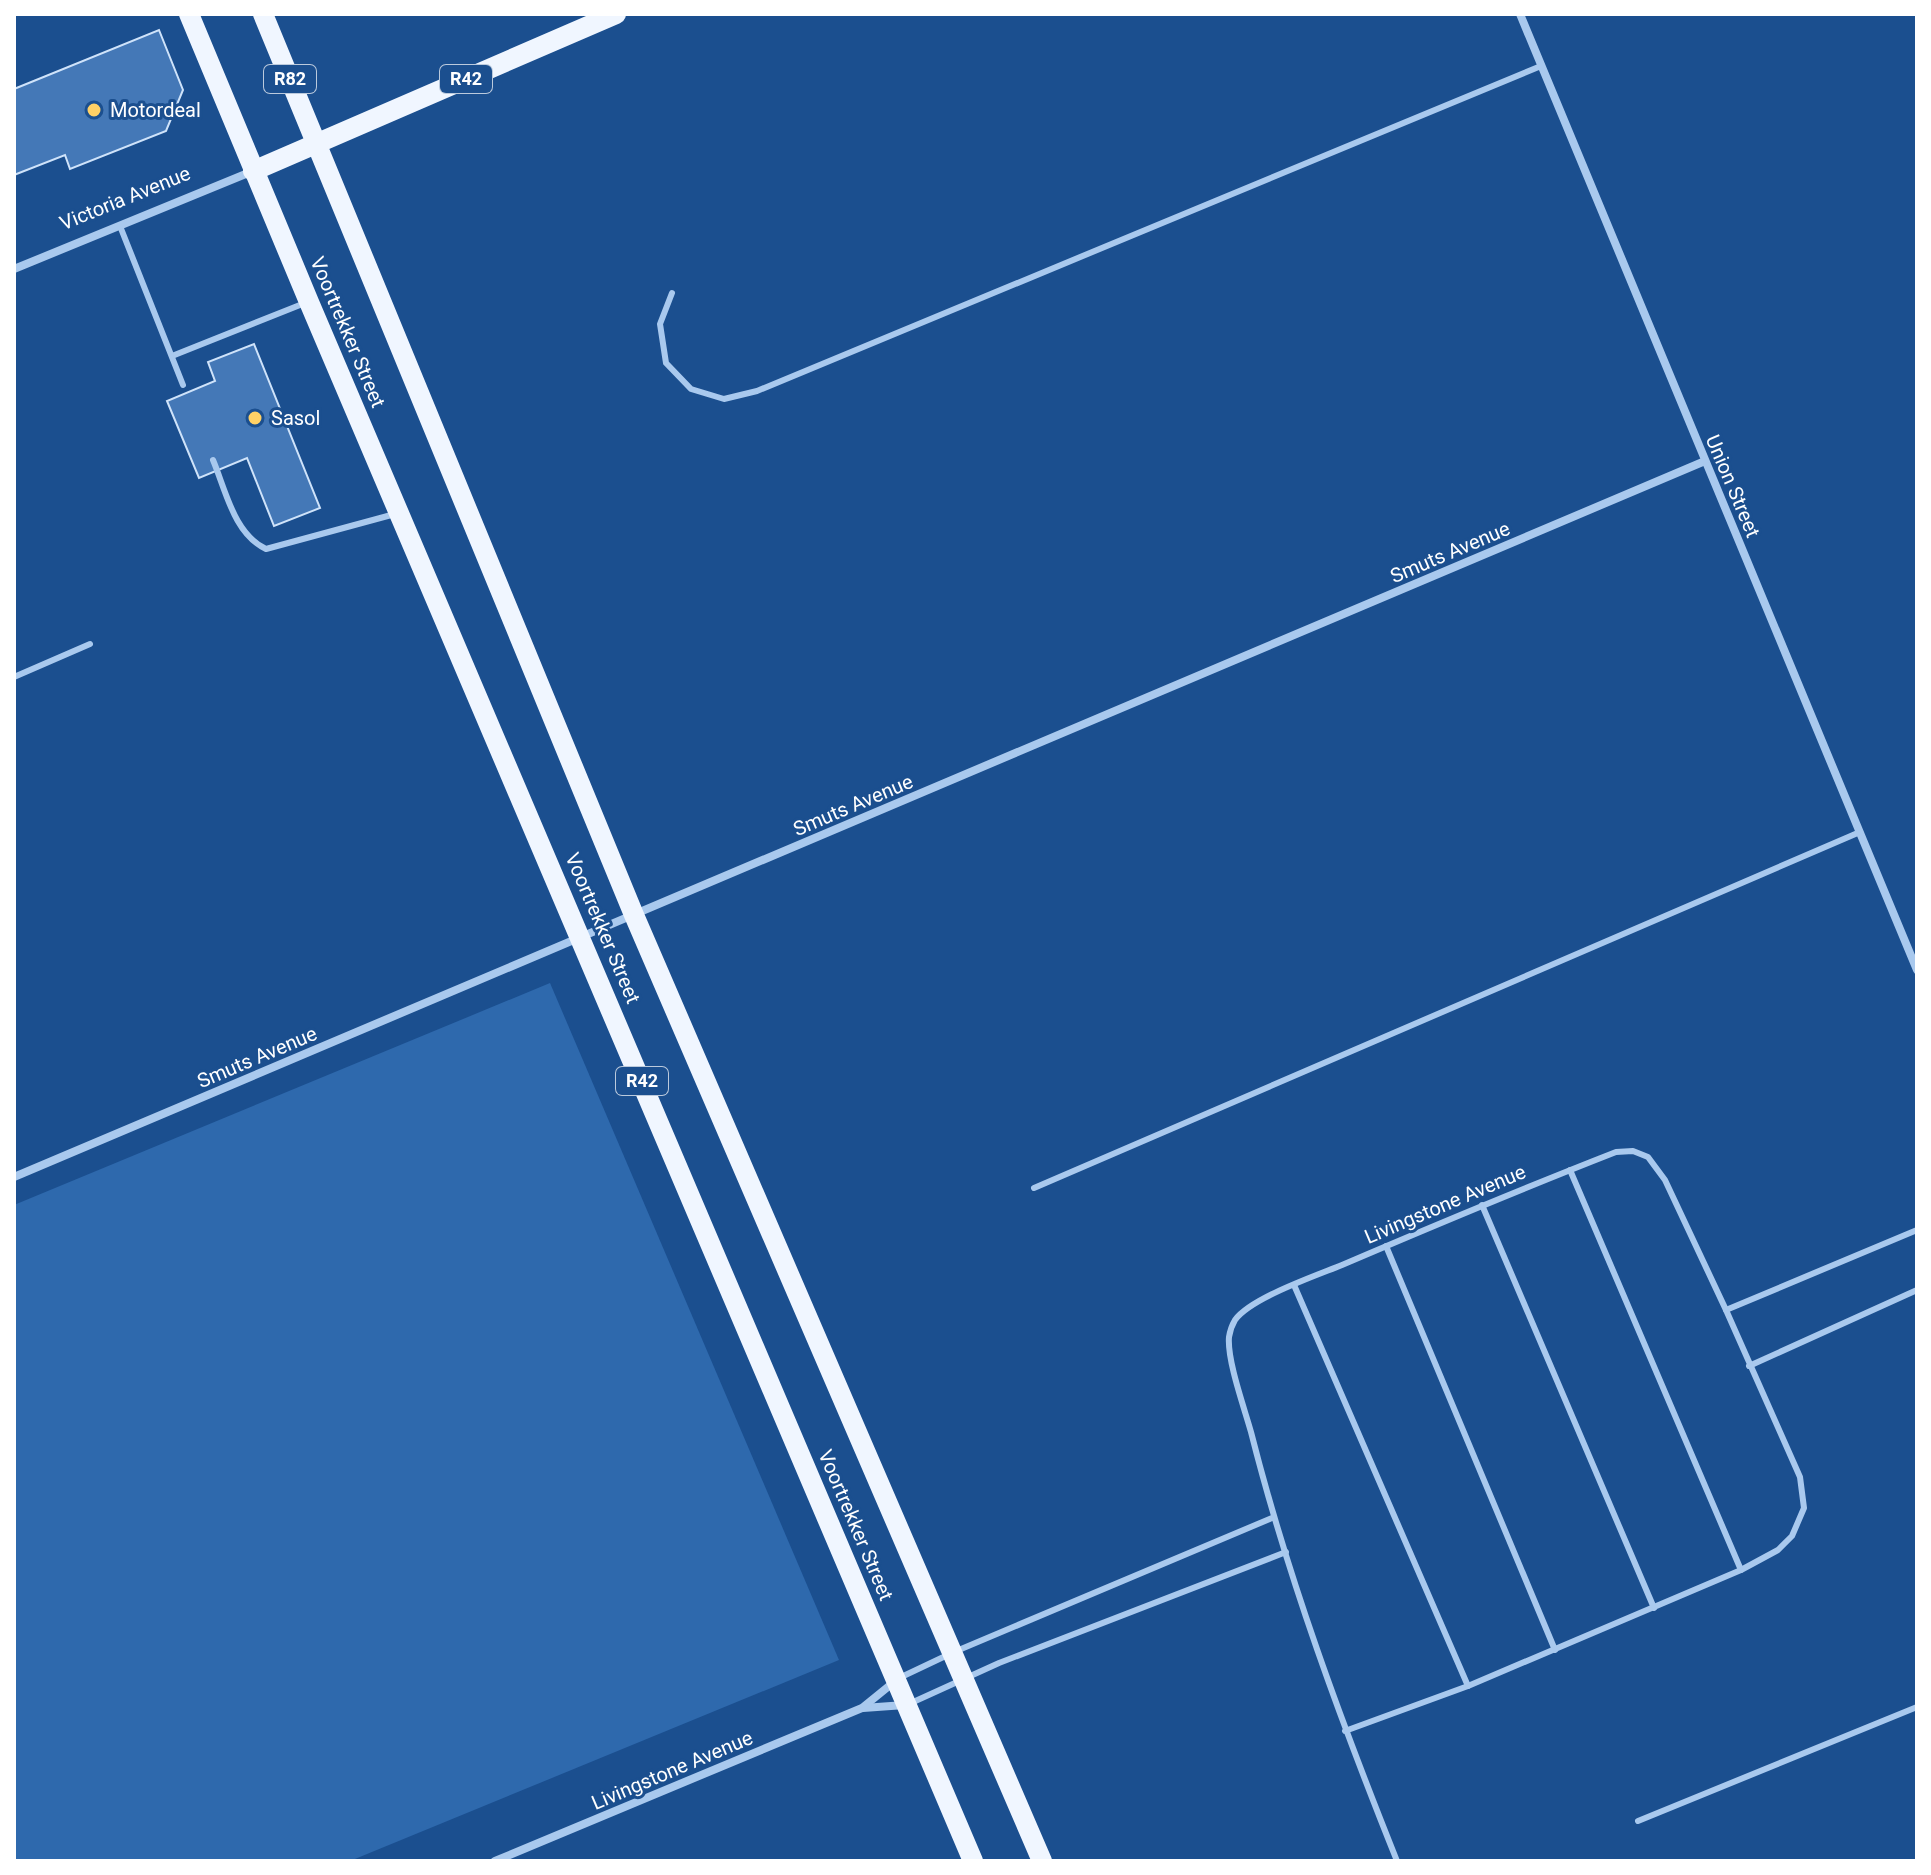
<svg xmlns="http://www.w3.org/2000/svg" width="1931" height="1875" font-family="Roboto,sans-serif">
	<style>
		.green { fill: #2e69ad }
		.building { fill: #4478b7; stroke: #cfe3fa; stroke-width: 2 }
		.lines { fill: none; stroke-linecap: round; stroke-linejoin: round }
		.lane { stroke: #a9c9ee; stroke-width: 6 }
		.street { stroke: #a9c9ee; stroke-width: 8 }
		.primary { stroke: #f0f6ff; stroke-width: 20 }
		.poi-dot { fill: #ffd166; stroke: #1b4f8f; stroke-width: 3 }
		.labels { text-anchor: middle; stroke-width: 6; stroke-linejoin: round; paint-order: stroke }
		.shield { fill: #1b4f8f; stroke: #bbcadd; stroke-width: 2 }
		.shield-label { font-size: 18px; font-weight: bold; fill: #fff }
		.poi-label { font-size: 20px; fill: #fff; stroke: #1b4f8f; text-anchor: start }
		.street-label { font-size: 20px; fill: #fff; stroke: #1b4f8f }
	</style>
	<rect width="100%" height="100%" fill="#1b4f8f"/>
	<polygon class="green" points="550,983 839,1660 350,1861 14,1861 14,1205"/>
	<g class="building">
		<polygon points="159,30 183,90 166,131 70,169 65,155 14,175 14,89"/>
		<polygon points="254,344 320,508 274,526 247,458 199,478 167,401 215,381 208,362"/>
	</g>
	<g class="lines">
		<g class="lane">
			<polyline points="120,226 183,385"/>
			<polyline points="672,293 660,324 666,363 691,389 724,399 757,391 1541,66"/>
			<polyline points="172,356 305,303"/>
			<path d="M213,460C226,491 234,534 266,549L395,514"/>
			<polyline points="14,677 90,644"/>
			<polyline points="1570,1170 1741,1570"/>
			<polyline points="1034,1188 1860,832"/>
			<polyline points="1482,1205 1654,1608"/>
			<polyline points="1386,1246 1555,1650"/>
			<polyline points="1294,1285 1468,1686"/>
			<polyline points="1726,1310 1917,1230"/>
			<polyline points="1749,1366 1917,1290"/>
			<polyline points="897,1679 954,1652 1272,1518"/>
			<polyline points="911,1703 999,1663 1286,1552"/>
			<path d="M1345,1731L1468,1686L1741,1570L1778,1550L1792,1536L1804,1508L1800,1477L1726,1310L1665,1180L1648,1157L1633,1151L1616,1152C1524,1188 1433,1226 1342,1265C1315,1276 1251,1298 1235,1320C1232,1325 1230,1331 1229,1337C1227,1360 1244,1407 1251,1432C1288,1578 1341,1721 1397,1861"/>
			<polyline points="1638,1821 1917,1707"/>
		</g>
		<g class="street">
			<polyline points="1520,14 1917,970"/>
			<polyline points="14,269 253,171"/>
			<polyline points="14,1177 1705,461"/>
			<polyline points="863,1708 905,1705"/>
			<polyline points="495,1861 862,1708 894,1682"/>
		</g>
		<g class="primary">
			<polyline points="189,14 309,302 973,1861"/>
			<polyline points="263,14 634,915 1042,1861"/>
			<polyline points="253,171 616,14"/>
		</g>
	</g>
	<g class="poi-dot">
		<circle cx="94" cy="110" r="8"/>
		<circle cx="255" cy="418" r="8"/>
	</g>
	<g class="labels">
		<g class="shield">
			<rect x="264" y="65" width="52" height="28" rx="6"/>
			<rect x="440" y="65" width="52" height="28" rx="6"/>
			<rect x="616" y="1067" width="52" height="28" rx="6"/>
		</g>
		<g class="shield-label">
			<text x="290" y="85">R82</text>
			<text x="466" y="85">R42</text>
			<text x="642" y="1087">R42</text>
		</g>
		<g class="poi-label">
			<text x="110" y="117">Motordeal</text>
			<text x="271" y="425">Sasol</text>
		</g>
		<g class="street-label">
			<text transform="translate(125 198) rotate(-22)" y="7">Victoria Avenue</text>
			<text transform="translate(348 332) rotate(67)" y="7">Voortrekker Street</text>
			<text transform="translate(1733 486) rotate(67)" y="7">Union Street</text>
			<text transform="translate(1450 552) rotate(-23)" y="7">Smuts Avenue</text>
			<text transform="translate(853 805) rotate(-23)" y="7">Smuts Avenue</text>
			<text transform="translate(603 928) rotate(67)" y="7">Voortrekker Street</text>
			<text transform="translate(257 1057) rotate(-23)" y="7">Smuts Avenue</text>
			<text transform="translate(1445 1204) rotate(-23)" y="7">Livingstone Avenue</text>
			<text transform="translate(856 1525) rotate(67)" y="7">Voortrekker Street</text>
			<text transform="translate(672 1770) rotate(-23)" y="7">Livingstone Avenue</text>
		</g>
	</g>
	<rect width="1931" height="1875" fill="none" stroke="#ffffff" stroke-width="32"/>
</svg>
